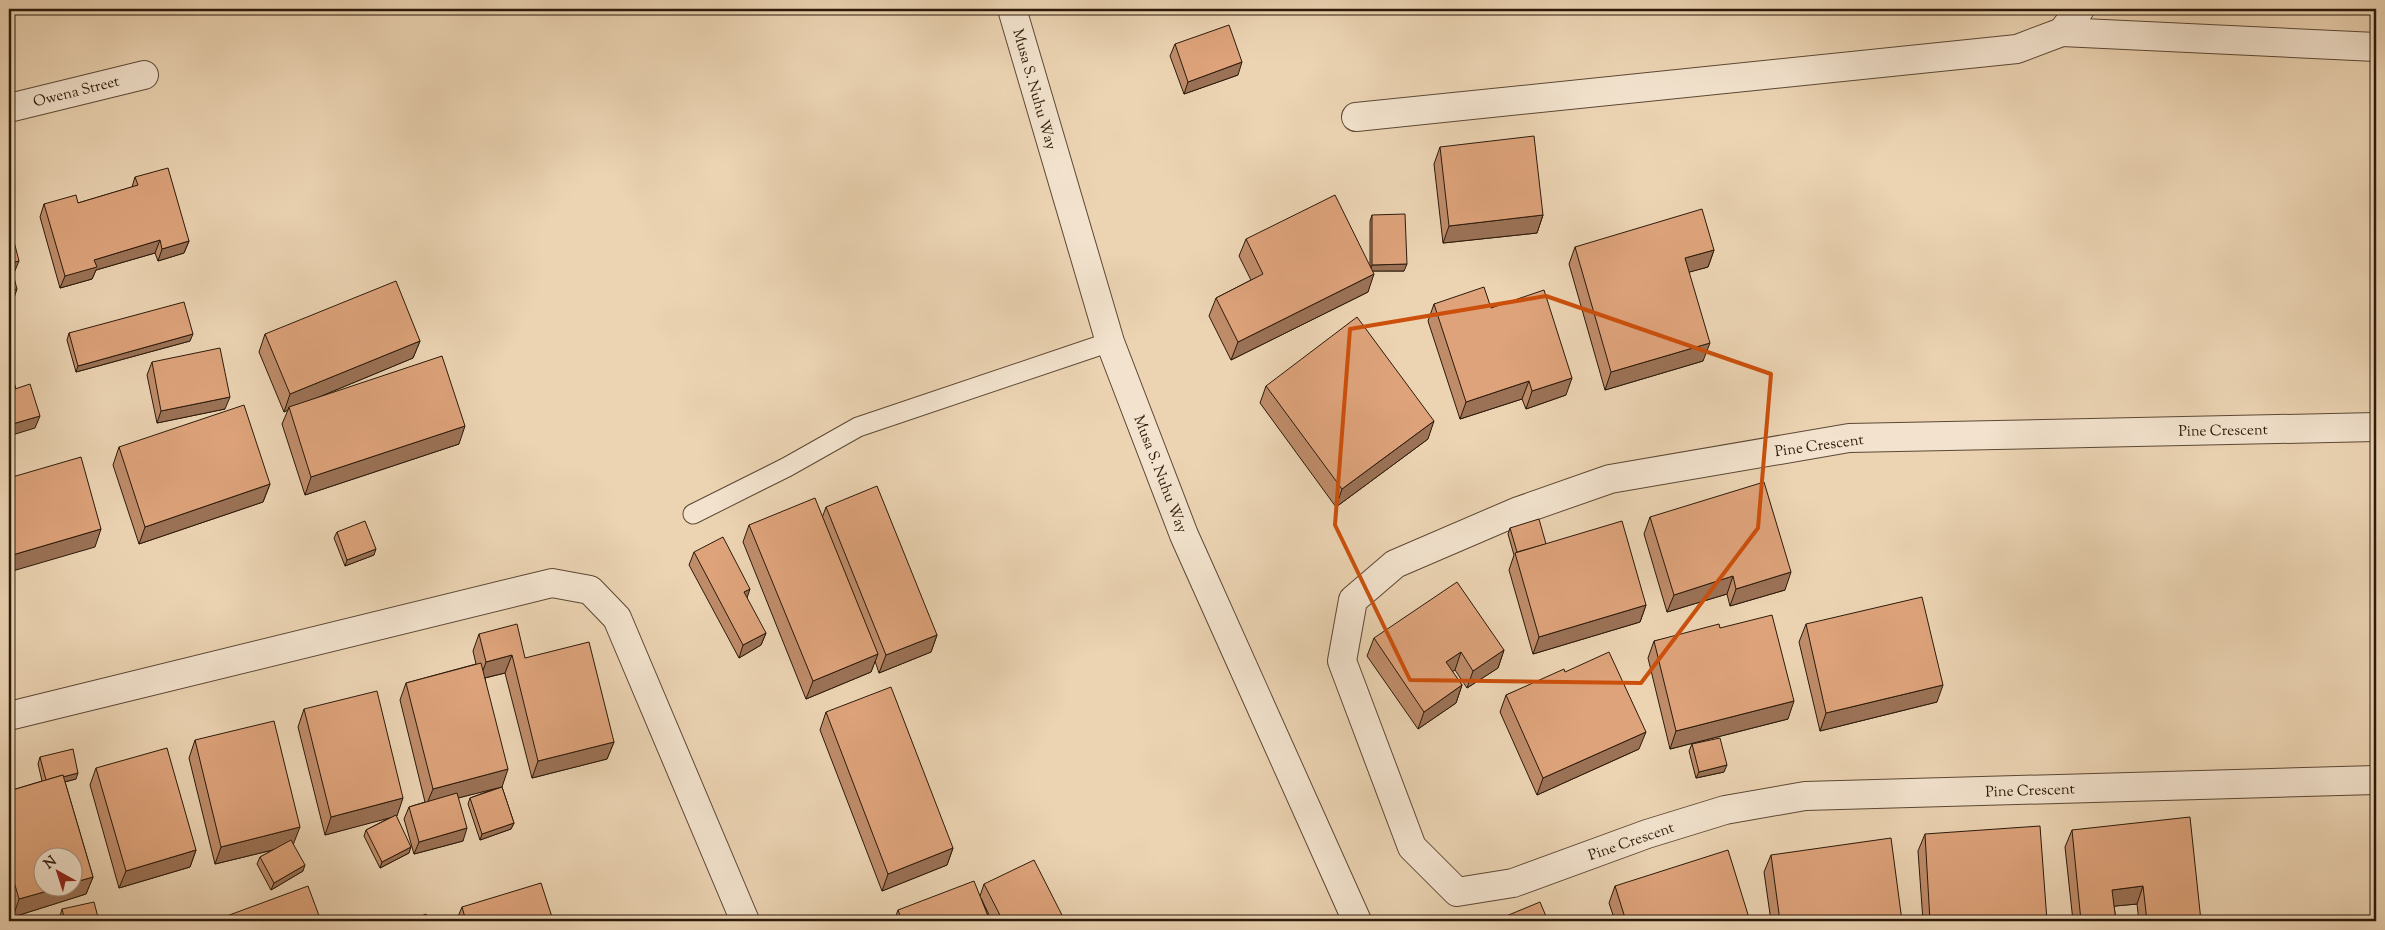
<svg xmlns="http://www.w3.org/2000/svg" width="2385" height="930" font-family="'Sorts Mill Goudy',serif">
	<style>
		.lines { fill: none; stroke-linecap: round; stroke-linejoin: round }
		.service-casing { stroke: #5c4834; stroke-width: 21 }
		.minor-casing { stroke: #5c4834; stroke-width: 30 }
		.tertiary-casing { stroke: #5c4834; stroke-width: 30 }
		.service { stroke: #f3e3ce; stroke-width: 19 }
		.minor { stroke: #f3e3ce; stroke-width: 28 }
		.tertiary { stroke: #f3e3ce; stroke-width: 28 }
		.wall { fill: #bf8c6a; stroke: #2c1a0a }
		.shaded-wall { fill: #9b7256; stroke: #2c1a0a }
		.building { fill: #dea37b; stroke: #2c1a0a }
		.marked { fill: none; stroke: #cc500c; stroke-width: 4; stroke-linejoin: round }
		.labels { text-anchor: middle; stroke-width: 4; stroke-linejoin: round; paint-order: stroke }
		.street-label { font-size: 15px; fill: #2c1a0a; stroke: #f3e3ce }
	</style>
	<rect width="100%" height="100%" fill="#ecd4b3"/>
	<filter id="stains"><feTurbulence type="fractalNoise" baseFrequency=".004" numOctaves="4"/><feColorMatrix values="0 0 0 0 .2 0 0 0 0 .09 0 0 0 0 .02 0 0 0 .5 -.17"/></filter>
	<radialGradient id="worn" r=".72"><stop offset=".6" stop-color="#630" stop-opacity="0"/><stop offset="1" stop-color="#630" stop-opacity=".3"/></radialGradient>
	<g class="lines">
		<defs>
			<polyline id="service" points="693,514 787,467 858,427 1110,342"/>
			<g id="minor">
				<polyline points="2062,32 2376,47"/>
				<polyline points="9,108 144,75"/>
				<polyline points="1356,117 2017,49 2062,32 2080,9"/>
				<polyline points="2376,427 1849,438 1610,479 1516,512 1395,564 1353,600 1342,661 1412,847 1457,892 1513,883 1647,834 1725,810 1805,796 2376,780"/>
				<polyline points="9,716 552,583 590,590 617,618 745,921"/>
			</g>
			<polyline id="tertiary" points="1012,9 1110,342 1184,535 1357,921"/>
		</defs>
		<use href="#service" class="service-casing"/>
		<use href="#minor" class="minor-casing"/>
		<use href="#tertiary" class="tertiary-casing"/>
		<use href="#service" class="service"/>
		<use href="#minor" class="minor"/>
		<use href="#tertiary" class="tertiary"/>
	</g>
	<g class="wall">
		<polygon points="1175,44 1238,75 1184,94 1170,56"/>
		<polygon points="1440,147 1543,215 1537,233 1443,243 1434,164"/>
		<polygon points="135,177 189,241 184,253 158,261 155,253 96,270 92,279 60,288 40,217 44,204 78,203 132,187"/>
		<polygon points="1372,215 1404,271 1372,271 1368,292 1231,360 1209,316 1216,298 1251,280 1239,256 1246,239 1370,267 1370,221"/>
		<polygon points="1575,247 1714,250 1708,267 1689,272 1703,361 1605,390 1569,264"/>
		<polygon points="1434,304 1491,308 1566,395 1526,409 1522,399 1460,419 1428,321"/>
		<polygon points="69,333 190,341 76,372 67,340"/>
		<polygon points="265,334 420,341 413,358 319,397 459,444 305,495 282,424 288,410 284,412 259,352"/>
		<polygon points="152,362 225,409 157,423 147,375"/>
		<polygon points="1266,386 1428,439 1336,507 1260,403"/>
		<polygon points="119,447 270,484 263,502 139,544 113,465"/>
		<polygon points="826,507 937,635 931,652 879,673 875,661 871,672 806,699 743,542 749,525 822,518"/>
		<polygon points="1650,517 1785,590 1730,606 1727,594 1667,612 1644,534"/>
		<polygon points="1510,528 1546,544 1646,605 1640,622 1533,654 1509,570 1514,555 1508,534"/>
		<polygon points="337,532 374,555 345,566 334,538"/>
		<polygon points="694,552 766,633 761,645 739,658 689,565"/>
		<polygon points="1806,624 1937,702 1820,731 1799,642"/>
		<polygon points="1720,628 1788,719 1670,749 1648,658 1654,641"/>
		<polygon points="479,634 525,658 614,742 607,759 532,778 505,673 485,678 502,787 514,823 511,829 480,840 468,804 470,798 499,787 458,798 463,841 414,854 404,819 409,807 425,802 400,700 406,683 476,664 473,651"/>
		<polygon points="1374,638 1504,650 1498,668 1467,688 1455,670 1452,671 1462,685 1456,703 1418,729 1367,656"/>
		<polygon points="1565,672 1639,749 1537,795 1500,712 1506,695"/>
		<polygon points="304,709 397,816 396,816 409,853 380,868 364,836 366,830 391,817 325,835 298,727"/>
		<polygon points="826,712 953,848 947,865 882,891 820,730"/>
		<polygon points="195,740 293,844 303,871 271,890 257,864 260,857 273,850 215,864 189,758"/>
		<polygon points="1692,744 1724,772 1696,778 1689,751"/>
		<polygon points="40,757 76,779 65,782 93,877 86,894 13,917 9,903 9,791 42,781 38,764"/>
		<polygon points="96,768 196,850 190,867 119,888 90,785"/>
		<polygon points="2072,830 2201,921 2139,921 2137,904 2114,906 2116,921 2073,921 2065,847"/>
		<polygon points="1925,834 2047,921 1923,921 1918,851"/>
		<polygon points="1771,855 1902,921 1771,921 1764,872"/>
		<polygon points="984,884 1065,921 992,921 981,898 990,921 894,921 898,910 980,896"/>
		<polygon points="1615,886 1750,921 1615,921 1609,903"/>
		<polygon points="462,907 550,921 458,921 457,919"/>
		<polygon points="62,909 99,921 61,921 60,916"/>
	</g>
	<g class="shaded-wall">
		<polygon points="1242,62 1238,75 1184,94 1188,82"/>
		<polygon points="1543,215 1537,233 1443,243 1449,226"/>
		<polygon points="160,240 155,253 96,270 92,279 60,288 65,276 94,260"/>
		<polygon points="189,241 184,253 158,261 162,249"/>
		<polygon points="1714,250 1708,267 1679,275 1685,258"/>
		<polygon points="19,261 14,273 9,275 10,263"/>
		<polygon points="1407,264 1404,271 1370,271 1372,265"/>
		<polygon points="1374,274 1368,292 1231,360 1238,342"/>
		<polygon points="17,289 13,301 9,302 9,291"/>
		<polygon points="193,334 190,341 76,372 78,366"/>
		<polygon points="420,341 413,358 290,409 289,407 288,410 284,412 290,394"/>
		<polygon points="1710,343 1703,361 1605,390 1611,372"/>
		<polygon points="1572,378 1566,395 1526,409 1532,391"/>
		<polygon points="1529,381 1522,399 1460,419 1466,402"/>
		<polygon points="230,397 225,409 157,423 161,411"/>
		<polygon points="40,416 35,428 9,436 9,425"/>
		<polygon points="1434,421 1428,439 1336,507 1342,489"/>
		<polygon points="465,426 459,444 305,495 311,477"/>
		<polygon points="270,484 263,502 139,544 145,527"/>
		<polygon points="101,529 95,547 9,572 9,556"/>
		<polygon points="376,549 374,555 345,566 347,560"/>
		<polygon points="1791,572 1785,590 1730,606 1736,589"/>
		<polygon points="1733,576 1727,594 1667,612 1674,595"/>
		<polygon points="750,589 746,601 744,592"/>
		<polygon points="1646,605 1640,622 1533,654 1539,637"/>
		<polygon points="766,633 761,645 739,658 743,645"/>
		<polygon points="937,635 931,652 879,673 886,655"/>
		<polygon points="1504,650 1498,668 1467,688 1473,671"/>
		<polygon points="1461,652 1455,670 1440,680 1446,662"/>
		<polygon points="878,654 871,672 806,699 813,681"/>
		<polygon points="512,655 505,673 480,679 486,662"/>
		<polygon points="1462,685 1456,703 1418,729 1424,712"/>
		<polygon points="1943,685 1937,702 1820,731 1826,713"/>
		<polygon points="1794,701 1788,719 1670,749 1676,731"/>
		<polygon points="1646,732 1639,749 1537,795 1543,778"/>
		<polygon points="614,742 607,759 532,778 538,761"/>
		<polygon points="1727,765 1724,772 1696,778 1699,772"/>
		<polygon points="508,769 502,787 426,806 433,789"/>
		<polygon points="78,773 76,779 44,787 46,781"/>
		<polygon points="403,798 397,816 325,835 331,817"/>
		<polygon points="514,823 511,829 480,840 482,834"/>
		<polygon points="300,827 293,845 215,864 221,847"/>
		<polygon points="467,828 463,841 414,854 419,842"/>
		<polygon points="411,847 409,853 380,868 382,862"/>
		<polygon points="953,848 947,865 882,891 888,874"/>
		<polygon points="196,850 190,867 119,888 126,871"/>
		<polygon points="305,865 303,871 271,890 274,883"/>
		<polygon points="93,877 86,894 13,917 19,899 58,888 72,888 72,883"/>
		<polygon points="2143,886 2137,904 2105,907 2112,890"/>
		<polygon points="552,917 550,921 536,921"/>
	</g>
	<g class="building">
		<polygon points="1229,25 1242,62 1188,82 1175,44"/>
		<polygon points="1534,136 1543,215 1449,226 1440,147"/>
		<polygon points="168,168 189,241 162,249 160,240 94,260 97,267 65,276 44,204 76,195 78,203 138,185 135,177"/>
		<polygon points="1335,195 1374,274 1238,342 1216,298 1263,274 1246,239"/>
		<polygon points="1702,209 1714,250 1685,258 1710,343 1611,372 1575,247"/>
		<polygon points="1405,214 1407,264 1372,265 1372,215"/>
		<polygon points="9,222 19,261 10,263 17,289 9,291"/>
		<polygon points="396,281 420,341 290,394 265,334"/>
		<polygon points="1484,287 1491,308 1544,290 1572,378 1532,391 1529,381 1466,402 1434,304"/>
		<polygon points="184,302 193,334 78,366 69,333"/>
		<polygon points="1357,317 1434,421 1342,489 1266,386"/>
		<polygon points="220,348 230,397 161,411 152,362"/>
		<polygon points="442,356 465,426 311,477 289,407"/>
		<polygon points="9,364 16,389 9,391"/>
		<polygon points="30,384 40,416 9,425 9,391"/>
		<polygon points="244,405 270,484 145,527 119,447"/>
		<polygon points="81,457 101,529 9,556 9,478"/>
		<polygon points="1764,482 1791,572 1736,589 1733,576 1674,595 1650,517"/>
		<polygon points="877,486 937,635 886,655 826,507"/>
		<polygon points="815,498 878,654 813,681 749,525"/>
		<polygon points="1539,519 1546,544 1517,552 1510,528"/>
		<polygon points="365,521 376,549 347,560 337,532"/>
		<polygon points="1622,521 1646,605 1539,637 1515,553"/>
		<polygon points="723,537 750,589 744,592 766,633 743,645 694,552"/>
		<polygon points="1457,582 1504,650 1473,671 1461,652 1446,662 1462,685 1424,712 1374,638"/>
		<polygon points="1922,597 1943,685 1826,713 1806,624"/>
		<polygon points="1772,615 1794,701 1676,731 1654,641 1719,624 1720,628"/>
		<polygon points="517,624 525,658 589,642 614,742 538,761 512,655 486,662 479,634"/>
		<polygon points="1609,652 1646,732 1543,778 1506,695 1564,669 1565,672"/>
		<polygon points="481,663 508,769 433,789 406,683"/>
		<polygon points="891,687 953,848 888,874 826,712"/>
		<polygon points="377,691 403,798 331,817 304,709"/>
		<polygon points="274,721 300,827 221,847 195,740"/>
		<polygon points="1720,738 1727,765 1699,772 1692,744"/>
		<polygon points="167,748 196,850 126,871 96,768"/>
		<polygon points="73,749 78,773 63,777 63,775 46,780 40,757"/>
		<polygon points="63,775 93,877 72,883 72,858 42,858 42,888 58,888 19,899 9,864 9,791"/>
		<polygon points="502,787 514,823 482,834 470,798"/>
		<polygon points="457,793 467,828 419,842 409,807"/>
		<polygon points="396,815 411,847 382,862 366,830"/>
		<polygon points="2190,817 2201,921 2147,921 2143,886 2112,890 2116,921 2081,921 2072,830"/>
		<polygon points="2040,826 2047,921 1930,921 1925,834"/>
		<polygon points="1891,838 1902,921 1780,921 1771,855"/>
		<polygon points="291,840 305,865 274,883 260,857"/>
		<polygon points="1728,850 1750,921 1626,921 1615,886"/>
		<polygon points="1034,860 1065,921 1003,921 984,884"/>
		<polygon points="974,881 990,921 902,921 898,910"/>
		<polygon points="541,883 552,917 536,921 466,921 462,907"/>
		<polygon points="308,886 321,921 226,921 224,917"/>
		<polygon points="94,902 99,921 65,921 62,909"/>
		<polygon points="1540,902 1548,921 1500,921 1499,919"/>
		<polygon points="426,914 429,921 410,921"/>
	</g>
	<path class="marked" d="M1546,296L1771,374L1758,528L1641,683L1410,680L1335,525L1350,329Z"/>
	<g class="labels">
		<g class="street-label">
			<text transform="translate(1035 89) rotate(74)" y="5">Musa S. Nuhu Way</text>
			<text transform="translate(76 91) rotate(-14)" y="5">Owena Street</text>
			<text transform="translate(2223 430) rotate(-1)" y="5">Pine Crescent</text>
			<text transform="translate(1819 445) rotate(-8)" y="5">Pine Crescent</text>
			<text transform="translate(1161 474) rotate(69)" y="5">Musa S. Nuhu Way</text>
			<text transform="translate(2030 790) rotate(-2)" y="5">Pine Crescent</text>
			<text transform="translate(1631 841) rotate(-19)" y="5">Pine Crescent</text>
		</g>
	</g>
	<rect width="2385" height="930" fill="none" stroke="#ecd4b3" stroke-width="30"/>
	<rect x="10" y="10" width="2365" height="910" fill="none" stroke="#2c1a0a" stroke-width="2.5"/>
	<rect x="15" y="15" width="2355" height="900" fill="none" stroke="#2c1a0a"/>
	<g transform="translate(58 872) rotate(321)"><circle r="24" fill="#f3e3ce" stroke="#a39380"/>
	<path d="M0-4L9 19L0 12L-9 19Z" fill="#8f2418"/>
	<text y="-8" font-size="14" font-weight="bold" text-anchor="middle" fill="#2c1a0a">N</text>
	</g>
	<rect width="100%" height="100%" filter="url(#stains)"/>
	<rect width="100%" height="100%" fill="url(#worn)"/>
</svg>
